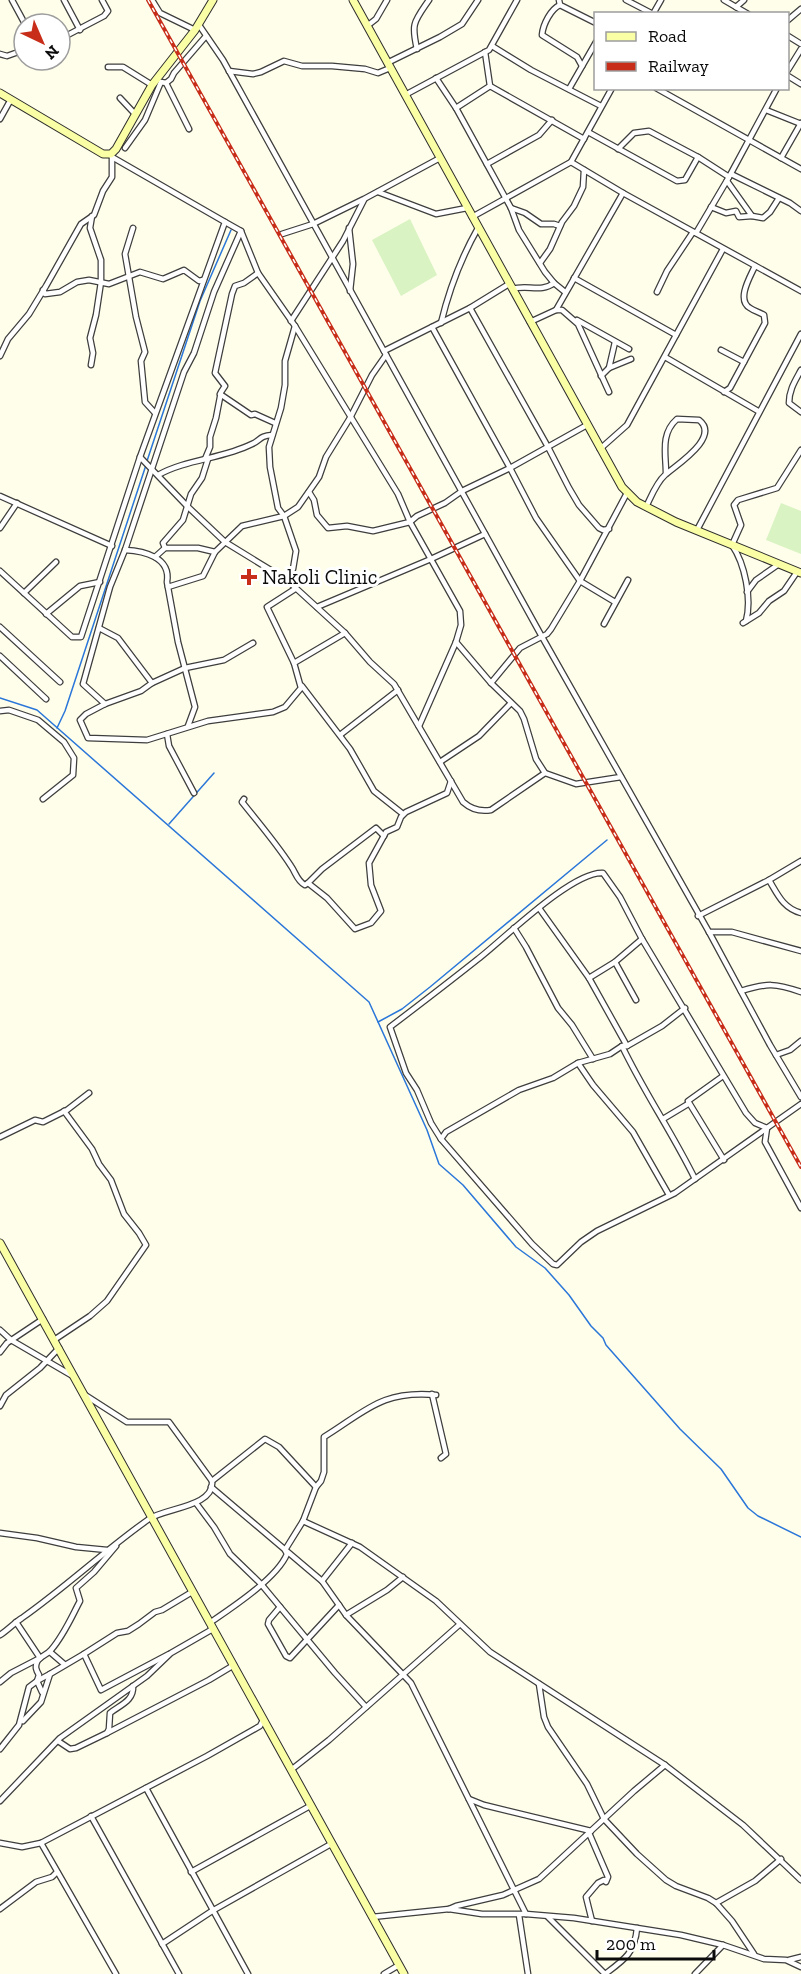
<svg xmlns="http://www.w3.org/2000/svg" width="801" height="1974" font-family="'Zilla Slab',serif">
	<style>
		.pitch { fill: #daf3c3 }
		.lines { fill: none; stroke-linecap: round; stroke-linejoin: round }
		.stream { stroke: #2a76d9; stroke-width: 1.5 }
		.street-casing { stroke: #3e3e3e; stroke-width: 7 }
		.secondary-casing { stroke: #2d2d2d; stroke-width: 9 }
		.street { stroke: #fff; stroke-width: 4.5 }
		.secondary { stroke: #faffa5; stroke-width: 7 }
		.rail-casing { stroke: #c72d18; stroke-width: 4 }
		.rail { stroke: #fff; stroke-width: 1.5; stroke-dasharray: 4.5; stroke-linecap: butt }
		.poi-dot { fill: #c72d18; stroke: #fff; stroke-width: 2 }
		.labels { text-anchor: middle; stroke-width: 6; stroke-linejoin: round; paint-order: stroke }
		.poi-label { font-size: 21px; fill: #0b0b0b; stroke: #fff; text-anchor: start }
	</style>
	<rect width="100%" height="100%" fill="#fffeea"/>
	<g class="pitch">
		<polygon points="410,219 437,275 401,296 372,240"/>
		<polygon points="781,503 801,511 801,554 766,540"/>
	</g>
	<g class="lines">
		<g class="stream">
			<polyline points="147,461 200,301 231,230"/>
			<polyline points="0,698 37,710 369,1002 427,1130 439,1164 463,1185 516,1247 545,1268 569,1295 591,1326 603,1338 606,1345 680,1429 721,1469 748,1508 758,1516 801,1537"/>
			<polyline points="57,728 65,711 146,465"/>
			<polyline points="169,824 214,773"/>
			<polyline points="378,1022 402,1009 430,987 607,840"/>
		</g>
		<defs>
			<g id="street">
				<polyline points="12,0 25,24"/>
				<polyline points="64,0 80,30"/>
				<polyline points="152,0 160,13 195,30"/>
				<polyline points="559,0 560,5 596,23"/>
				<polyline points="626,0 653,14 661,0"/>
				<polyline points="724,0 748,14"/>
				<path d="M560,5C551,9 543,24 542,35L577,57L582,66"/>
				<polyline points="736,7 744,0"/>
				<polyline points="788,20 801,9"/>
				<polyline points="199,25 223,60 541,635 709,932 770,1045 801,1097"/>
				<polyline points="367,26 376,19 387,0"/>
				<polyline points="788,36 801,44"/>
				<polyline points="60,39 104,16 108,11 102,0"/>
				<polyline points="492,46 531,70 601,106"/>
				<path d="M417,49C411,23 414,22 429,0"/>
				<polyline points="0,54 7,56 24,50"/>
				<polyline points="387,63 440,37 462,24 478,0"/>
				<polyline points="108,67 123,67 152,85"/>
				<polyline points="788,70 801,49"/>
				<polyline points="229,71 253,74 261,72 284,61 302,66 332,66 365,69 378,73 390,68"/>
				<polyline points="788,76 801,84"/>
				<polyline points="436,78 456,108 511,208 519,230 545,272 554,283 565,292"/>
				<polyline points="166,83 189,129"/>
				<polyline points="490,86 584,139"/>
				<polyline points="656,88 801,169"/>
				<polyline points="569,89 596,42"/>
				<polyline points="405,95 489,50 517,0"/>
				<polyline points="120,98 135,114"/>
				<polyline points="456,108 490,86 485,52"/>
				<polyline points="766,110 801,124"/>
				<polyline points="0,119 10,101"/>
				<polyline points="588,132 677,181 685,180 698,157 729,177"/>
				<polyline points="125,148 145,120 161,82 166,83 171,79 174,73 206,36"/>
				<polyline points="618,149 634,133 649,131 698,157"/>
				<polyline points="781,158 801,123"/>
				<polyline points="571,162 623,193 801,291"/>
				<polyline points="487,164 539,135 552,120"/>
				<polyline points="731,174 790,203 801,211"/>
				<polyline points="727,181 752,216 763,218 770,212 779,198"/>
				<polyline points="378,192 436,214 467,208"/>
				<polyline points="711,207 726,213 736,211 739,217 752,216"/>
				<polyline points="511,208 525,213 541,224 554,224 560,226"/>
				<polyline points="472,217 571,162 612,88"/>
				<polyline points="225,222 241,231 258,273 295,326 398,494 410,522 460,611 461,625 456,642 419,726"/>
				<polyline points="133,228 125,254 136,317 145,352 141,361 145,402 155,413"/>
				<polyline points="349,228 353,264 350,291"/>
				<polyline points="696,233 729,177 777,88"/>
				<polyline points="282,234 313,224 364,199 440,158"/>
				<polyline points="540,263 550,249 562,222 574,206 583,187 584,170"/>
				<polyline points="574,278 676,335"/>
				<path d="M512,289C527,284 541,293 554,283"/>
				<polyline points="43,290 45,294 60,292 77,282 89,280 109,284 140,272 163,279 184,270 199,281 203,280"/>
				<polyline points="657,292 667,271 693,232"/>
				<polyline points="470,308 548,447 569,488 579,505 599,528 603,530 609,529"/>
				<polyline points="556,310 562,310 578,324 609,392"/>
				<polyline points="577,320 629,349"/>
				<polyline points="291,321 343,241 364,200"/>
				<polyline points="530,322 556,310 623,193"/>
				<path d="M441,323C449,290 461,258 478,228"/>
				<polyline points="432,327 510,468 536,518 580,581 615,602"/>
				<polyline points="721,350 744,362"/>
				<polyline points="384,351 470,308 509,284"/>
				<polyline points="0,356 8,339 29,314 46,286 81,224 94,215 103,191 112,177 112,157"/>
				<polyline points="665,357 758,411"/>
				<polyline points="91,365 93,353 90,338 96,315 101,282 101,260 90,228 92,216"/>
				<polyline points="609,368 631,359"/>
				<path d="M801,370C795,381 789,390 789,403L801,412"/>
				<polyline points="601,376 609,368 615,342"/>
				<path d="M724,392L730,388L765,323L764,315C759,312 754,311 750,308C736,300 750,277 755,266"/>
				<polyline points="220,394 251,415 255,414 275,423"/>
				<polyline points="600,449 627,425 723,249"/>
				<path d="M140,457L187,506L225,542L287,580L345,633L370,662L394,684L463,802C471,809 480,812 491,810L545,773"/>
				<polyline points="205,459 210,447 210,437 216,418 221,392 225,386 215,373 232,294 235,286 244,283 258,273"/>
				<path d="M158,475C187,459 222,459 252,444C261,440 259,436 272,435"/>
				<polyline points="309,492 314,500 317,515 328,528 347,526 373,531 410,522 417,516 445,503 462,491 510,468 587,425"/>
				<polyline points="0,496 112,546"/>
				<path d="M646,507C651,497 656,483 665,475C676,465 721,437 699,420L677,419C660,434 666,454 666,474"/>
				<polyline points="0,528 17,503"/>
				<polyline points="697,530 801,334"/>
				<polyline points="165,548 163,543 183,520 191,494 202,478 208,459"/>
				<path d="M125,550C144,551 171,557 167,582L178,642L195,707L188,726"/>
				<polyline points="155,557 165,548 198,548 215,552"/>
				<polyline points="0,571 72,637 81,637 140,457 225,222 112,157 111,154"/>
				<polyline points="287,580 293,569 296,551 284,516 278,508 270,467 269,447 281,408 285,385 285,361 295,326"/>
				<polyline points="168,587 203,576 215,552 242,526 284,516 298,507 319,477 326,457 350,418 372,375 386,355"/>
				<polyline points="747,592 756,580 779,564"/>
				<polyline points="24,593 56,562"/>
				<polyline points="317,607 431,559 485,534"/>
				<polyline points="46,614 80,586 100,582"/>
				<path d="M746,621C752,599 745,564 732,545L741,525L734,505L738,500L777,488L801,450"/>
				<polyline points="743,623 759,613 769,601 784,591 797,572"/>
				<polyline points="604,624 628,580"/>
				<polyline points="0,627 60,682"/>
				<polyline points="99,628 118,638 152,683"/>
				<polyline points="456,642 491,683 520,711 524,719 536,759 545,773 576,784 621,777"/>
				<polyline points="253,643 224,660 185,668 152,683 141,691 105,704 86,714 80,720 88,738 147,740 208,721 273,712 285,707 301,688 294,663 345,633"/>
				<polyline points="0,656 46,699"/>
				<polyline points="294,663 267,607 295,589"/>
				<polyline points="491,683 520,648 547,634 551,629 580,581 627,493"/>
				<polyline points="302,686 350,749 374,791 403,814"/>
				<polyline points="105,704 83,684 110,587 125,550 184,372 194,353 214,292 241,231"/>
				<polyline points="0,711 9,710 38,720 64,742 74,758 73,775 43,799"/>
				<polyline points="167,734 169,746 194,793"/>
				<polyline points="340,735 398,690"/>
				<polyline points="440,762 479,736 511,703"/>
				<path d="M244,799L242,802C259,823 276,843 291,866C296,873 297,881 305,885L308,883L327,898L355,929L371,923L381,911L371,885L369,863L386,832L397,827L401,817L406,812L447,793L451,781"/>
				<path d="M769,880C778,895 783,908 801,913"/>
				<polyline points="308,883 322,869 376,828 384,836"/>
				<polyline points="539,908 589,978 627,1046"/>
				<polyline points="698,916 769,880 801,861"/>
				<polyline points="514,928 526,947 558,1008 572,1025 593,1059"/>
				<polyline points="709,932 732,932 801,951"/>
				<polyline points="615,962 636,1000"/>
				<polyline points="589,978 615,962 642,939"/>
				<path d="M741,991C767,983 775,983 801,992"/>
				<polyline points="685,1008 662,1026 627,1046 622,1046 610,1054 578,1063 553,1078 519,1090 446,1132 441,1139 532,1244 553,1264 557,1265 581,1242 597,1231 675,1193 801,1104"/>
				<path d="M622,1046C644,1092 673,1134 695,1179"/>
				<polyline points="776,1055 790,1050 801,1041"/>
				<polyline points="578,1063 593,1085 633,1132 669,1195"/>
				<polyline points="723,1076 688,1101 724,1160"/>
				<polyline points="663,1119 688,1104"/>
				<polyline points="0,1137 35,1120 43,1122 67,1110 89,1093"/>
				<path d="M441,1139L431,1123L417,1090L406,1073L390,1027C419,1005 449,982 478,959C504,939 572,871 603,873L620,897L642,939L746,1113L755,1123L767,1128L765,1142L801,1208"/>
				<polyline points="0,1330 11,1340 71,1375"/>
				<polyline points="54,1340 90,1316 107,1301 146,1245 139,1233 124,1214 111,1180 99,1164 92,1149 64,1111"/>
				<polyline points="0,1352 7,1343 43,1319"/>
				<polyline points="432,1394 446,1454 441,1458"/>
				<polyline points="85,1395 127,1422 169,1422 212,1481"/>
				<polyline points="0,1406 6,1395 40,1368 59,1348"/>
				<polyline points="211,1487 322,1581 346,1615 411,1683 526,1914"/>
				<polyline points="196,1503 214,1527 230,1554 261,1584 335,1673 366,1707"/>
				<polyline points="303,1521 360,1547 436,1601 490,1652 665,1765 743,1825 801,1880"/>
				<polyline points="0,1533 37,1538 76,1547 107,1550"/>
				<polyline points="322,1581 352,1543"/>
				<polyline points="280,1607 269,1620 268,1624 286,1656 290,1658 339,1605"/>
				<polyline points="346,1615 387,1590 403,1577"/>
				<path d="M0,1635C8,1630 14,1623 22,1618C66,1587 105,1550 149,1519C164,1508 215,1507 212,1481L265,1439L279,1447L316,1487"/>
				<polyline points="50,1652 64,1664"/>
				<polyline points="169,1654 101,1690 84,1654 117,1633 128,1631 139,1624 155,1612 162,1610 192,1592"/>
				<polyline points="0,1682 11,1673 40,1658 16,1622"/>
				<polyline points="539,1684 544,1717 548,1727 587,1784 604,1819 637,1854 666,1880 676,1886 708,1898 716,1903 732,1921 754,1954"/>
				<polyline points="42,1692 37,1681 50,1674"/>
				<polyline points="23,1721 41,1702 50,1674 84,1654"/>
				<polyline points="107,1733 209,1680 234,1665"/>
				<path d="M58,1741L70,1749L76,1748L107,1733L109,1729L110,1713C120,1705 134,1701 133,1686"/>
				<path d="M0,1749L19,1725L29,1687L37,1681L39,1675C36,1670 35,1667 37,1662C40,1656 47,1655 51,1650C64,1635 71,1618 80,1601L76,1588L94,1572L116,1546"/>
				<polyline points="291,1770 329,1740 459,1625"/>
				<polyline points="146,1788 248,1974"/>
				<polyline points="469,1799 484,1805 591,1831"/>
				<path d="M0,1801L60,1738L147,1676L171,1653L211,1630V1622C233,1607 277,1578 287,1554L285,1550L303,1521L316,1487L321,1481L324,1472V1437C366,1411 382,1390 436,1395"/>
				<polyline points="91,1816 179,1974"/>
				<polyline points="589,1833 608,1877 606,1882 604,1880 598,1883 586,1897 592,1921"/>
				<polyline points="0,1843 22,1847 41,1843 207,1756 260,1726 263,1720"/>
				<polyline points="41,1843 116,1974"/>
				<polyline points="191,1872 310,1806"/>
				<polyline points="716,1903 755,1881 781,1859"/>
				<polyline points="0,1909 36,1882 52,1877 57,1872"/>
				<polyline points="449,1909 456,1906 503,1895 539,1879 634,1791 665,1765"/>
				<polyline points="519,1915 528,1974"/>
				<polyline points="372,1917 449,1909 482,1914 526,1914 574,1918 681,1935 723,1945 764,1959 786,1960 801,1967"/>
				<polyline points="548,1917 605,1974"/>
				<polyline points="162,1944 212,1911 331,1844"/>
				<polyline points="789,1960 801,1957"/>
				<polyline points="384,1974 399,1965"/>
				<path d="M605,1974C624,1960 635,1953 637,1928"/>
				<polyline points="695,1974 723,1945"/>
			</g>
			<g id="secondary">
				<polyline points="353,0 622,487 637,502 676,522 801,573"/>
				<polyline points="0,93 103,154 111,154 116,149 152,85 195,30 213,0"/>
				<polyline points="0,1243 404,1974"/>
			</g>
		</defs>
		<use href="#street" class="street-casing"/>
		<use href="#secondary" class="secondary-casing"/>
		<use href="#street" class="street"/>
		<use href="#secondary" class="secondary"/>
		<defs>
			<polyline id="rail" points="148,0 801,1167"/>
		</defs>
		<use href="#rail" class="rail-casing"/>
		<use href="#rail" class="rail"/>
	</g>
	<path class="poi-dot" d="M246 568h6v6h6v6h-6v6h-6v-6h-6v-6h6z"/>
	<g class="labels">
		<g class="poi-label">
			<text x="262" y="584">Nakoli Clinic</text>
		</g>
	</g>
	<rect x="594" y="12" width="195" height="78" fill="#ffffff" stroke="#9d9d9d" stroke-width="1.5"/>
	<rect x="606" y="32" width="30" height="9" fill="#faffa5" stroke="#9d9d9d" stroke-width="1.5"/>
	<text x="648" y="42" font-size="18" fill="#0b0b0b">Road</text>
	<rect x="606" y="62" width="30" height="9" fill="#c72d18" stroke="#9d9d9d" stroke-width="1.5"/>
	<text x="648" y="72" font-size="18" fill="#0b0b0b">Railway</text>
	<g transform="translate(42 42) rotate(136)"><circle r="28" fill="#ffffff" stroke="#9d9d9d" stroke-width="1.5"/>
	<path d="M0-4.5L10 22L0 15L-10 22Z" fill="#c72d18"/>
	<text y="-9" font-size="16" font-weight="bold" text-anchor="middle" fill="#0b0b0b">N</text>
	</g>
	<path d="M597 1950v9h117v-9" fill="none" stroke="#0b0b0b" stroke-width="3"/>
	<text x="606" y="1950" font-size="18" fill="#0b0b0b" stroke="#ffffff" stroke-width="4.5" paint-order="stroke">200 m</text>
</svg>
